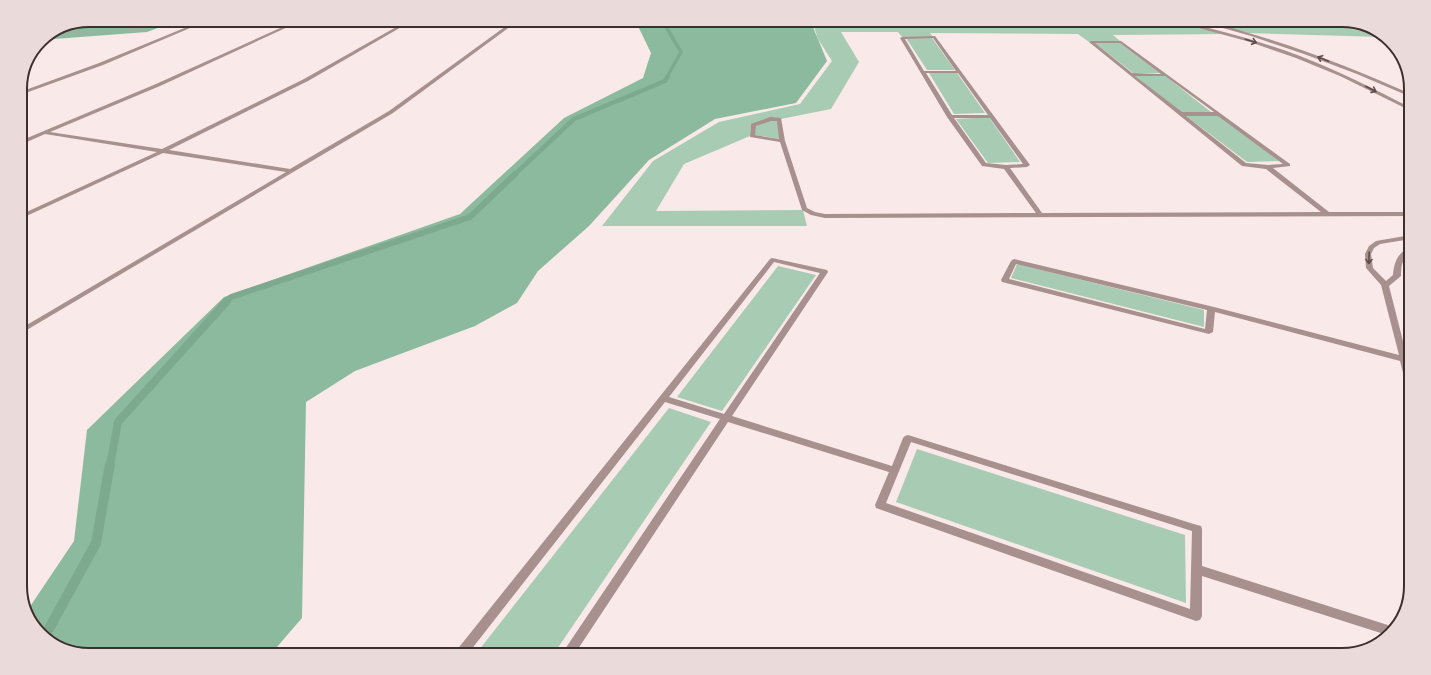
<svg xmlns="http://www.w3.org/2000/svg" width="1431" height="675" font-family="'PT Serif',serif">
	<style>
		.green { fill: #a8cbb4 }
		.forest { fill: #8cba9e }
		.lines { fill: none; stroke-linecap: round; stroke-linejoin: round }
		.stream-far4 { stroke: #7daa8e; stroke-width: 3.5 }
		.stream-far3 { stroke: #7daa8e; stroke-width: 4.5 }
		.stream-far2 { stroke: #7daa8e; stroke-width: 6 }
		.stream-far1 { stroke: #7daa8e; stroke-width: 8 }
		.stream { stroke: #7daa8e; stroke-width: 10 }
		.path { stroke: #b7a7a6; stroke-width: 1; stroke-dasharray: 1 1; stroke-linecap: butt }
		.minor { fill: #a7908e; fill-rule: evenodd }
		.tertiary { fill: #a7908e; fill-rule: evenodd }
		.oneway { stroke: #5e4b4a }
		.rim { fill: none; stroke: #3e2e2d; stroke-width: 2 }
	</style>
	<rect width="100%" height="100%" fill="#f9e9e8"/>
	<g class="green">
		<polygon points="812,20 1171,20 1225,34 1113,35 1120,41 1089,42 1078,34 930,33 933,37 902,37 898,32 841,32 859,62 831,109 751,125 750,136 684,164 656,211 803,210 807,226 602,226 653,161 719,122 800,104 832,61 818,39"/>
		<polygon points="1199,20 1342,20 1369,25 1382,37 1246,33"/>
		<polygon points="906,38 932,38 955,70 927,70"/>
		<polygon points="1095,43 1120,43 1160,73 1133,73"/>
		<polygon points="929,73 957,73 985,113 954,114"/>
		<polygon points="1164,75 1211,112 1182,113 1135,76"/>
		<polygon points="1218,115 1279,161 1247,162 1186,116"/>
		<polygon points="989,117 1020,162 988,163 956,119"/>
		<polygon points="771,120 778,120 780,139 755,135 755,126"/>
		<polygon points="1017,264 1204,310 1204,327 1011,278"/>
		<polygon points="778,266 816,275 722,411 677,397"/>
		<polygon points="669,408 711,422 553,655 475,655"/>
		<polygon points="917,449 1185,535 1186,603 896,502"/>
	</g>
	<g class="forest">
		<polygon points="89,20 179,20 147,32 41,40 63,25"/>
		<polygon points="637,20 810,20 827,61 796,103 715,119 649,160 589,226 538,271 517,303 475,326 355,371 306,402 302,618 270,655 89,655 62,650 32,624 27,611 74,541 87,430 224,297 460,214 564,118 643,78 651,53 636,22"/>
	</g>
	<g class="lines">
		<polyline class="stream-far4" points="662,20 681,52 667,77"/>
		<polyline class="stream-far3" points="514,175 574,119 665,81 668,76"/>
		<polyline class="stream-far2" points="227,302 231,297 470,217 515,174"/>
		<polyline class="stream-far1" points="110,465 118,422 227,301"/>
		<polyline class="stream" points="45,636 96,543 110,464"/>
		<polyline class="path" points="49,34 147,30"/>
		<g class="minor">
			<path d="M298,20H303L160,86L50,132L162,149L304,79L405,22L387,20L505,23L511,26L393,113L20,334V329L286,172L163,153L20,219V215L157,152L45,134L20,145V141L156,84ZM410,22L506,26L389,111L290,169L169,150L308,81Z"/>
			<path d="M1170,20H1177C1219,30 1260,41 1300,56C1338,71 1375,89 1411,108V111L1340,76L1296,58L1250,42Z"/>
			<path d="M1195,20C1212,20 1229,27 1245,32C1302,48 1357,70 1411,94V97L1357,74L1304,54L1251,36Z"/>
			<path d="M935,36L1030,165L1027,167L1010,168L1042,213L1321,212L1266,169L1242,166L1089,42L1091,41H1121L1290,164V166L1273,168L1329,212H1411V216L825,218L811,215L802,210L780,142L750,137L751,124L770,117L781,118L785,141L807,208L815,212L825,214L1036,213L1004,169L982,166L947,117L900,38L902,37ZM933,38L956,71H924L905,39ZM1095,43H1120L1161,74L1132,73ZM926,73H958L988,115H952ZM1135,76H1165L1214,112H1182ZM1186,116H1218L1283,164L1268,165L1246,163ZM954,118H990L1023,164L1006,165L986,163ZM771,121H777L779,139L755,135L756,126Z"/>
			<path d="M1411,235V239L1380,244L1374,248L1371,254L1373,268L1386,281L1393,275C1394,262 1398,252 1411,247V252C1402,258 1401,266 1401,276L1389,286L1407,357L1411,358V364L1409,363L1411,371V391L1407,388L1400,361L1215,312L1213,332L1209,334L1002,282L1001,280L1011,261L1014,259L1214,307L1399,355L1381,285L1366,268L1365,254L1369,246L1376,241ZM1016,264L1207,310L1205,329L1009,279Z"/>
			<path d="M772,258L827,270L828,272L732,416L892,466L903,438L905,436L908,435L1197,525L1201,526L1202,529V566L1394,627L1387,635L1202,576V616L1200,620L1196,621L876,508L875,505L889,472L728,422L574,655H561L720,419L665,402L467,655H454L456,651L770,259ZM774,262L820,273L724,414L669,397ZM911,442L1192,531L1190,609L886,503Z"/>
		</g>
		<polygon class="tertiary" points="204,20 209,20 103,65 20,95 20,92 99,63"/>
	</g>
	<defs><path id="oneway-shaft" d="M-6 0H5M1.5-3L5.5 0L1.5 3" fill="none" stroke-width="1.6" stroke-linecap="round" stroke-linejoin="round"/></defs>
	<g class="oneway">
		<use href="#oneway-shaft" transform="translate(1251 41) rotate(17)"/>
		<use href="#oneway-shaft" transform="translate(1323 59) rotate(-158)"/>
		<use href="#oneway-shaft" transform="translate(1371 89) rotate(27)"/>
		<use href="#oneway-shaft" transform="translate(1369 258) rotate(92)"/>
	</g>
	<path d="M0 0H1431V675H0ZM89 27H1342A62 62 0 0 1 1404 89V586A62 62 0 0 1 1342 648H89A62 62 0 0 1 27 586V89A62 62 0 0 1 89 27Z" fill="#eadad9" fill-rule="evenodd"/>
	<path class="rim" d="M89 27H1342A62 62 0 0 1 1404 89V586A62 62 0 0 1 1342 648H89A62 62 0 0 1 27 586V89A62 62 0 0 1 89 27Z"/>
</svg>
